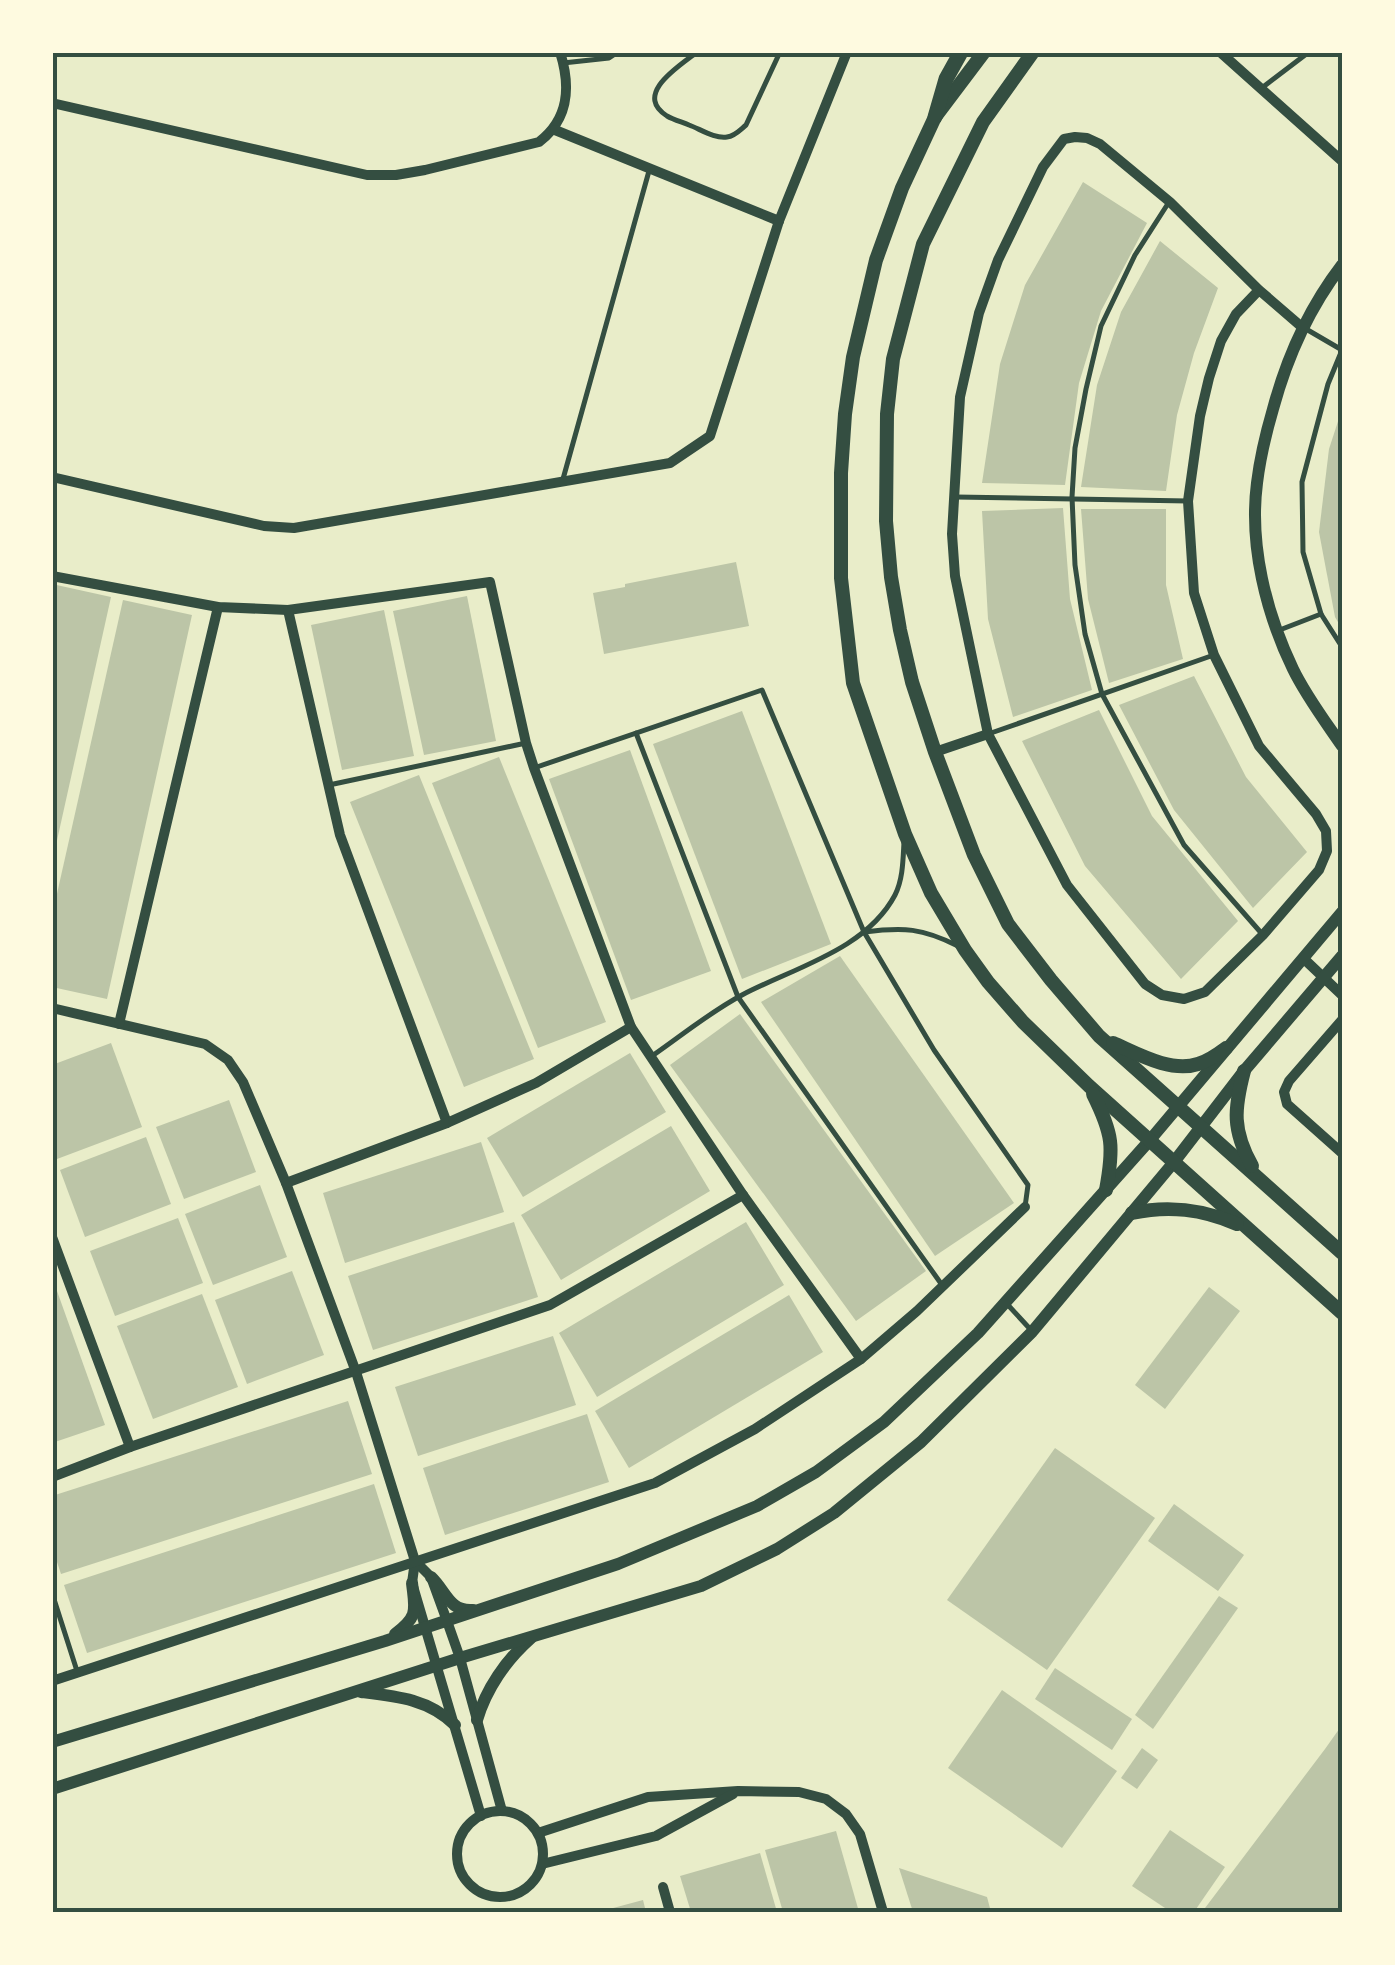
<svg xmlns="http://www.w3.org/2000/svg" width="1395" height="1965" font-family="'PT Serif',serif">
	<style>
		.building { fill: #bcc5a7 }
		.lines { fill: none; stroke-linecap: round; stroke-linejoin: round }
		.service { stroke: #344e41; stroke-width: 5 }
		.minor { stroke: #344e41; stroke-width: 10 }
		.tertiary { stroke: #344e41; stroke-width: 12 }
		.secondary { stroke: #344e41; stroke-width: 14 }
		.primary { stroke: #344e41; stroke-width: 15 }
		.neatline { fill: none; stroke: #344e41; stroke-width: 4 }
	</style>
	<rect width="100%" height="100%" fill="#e9edc9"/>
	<g class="building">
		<polygon points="1083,182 1147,223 1101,311 1079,383 1065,485 982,483 1000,364 1025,285"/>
		<polygon points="1160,241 1218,288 1194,353 1177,415 1166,491 1081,487 1097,385 1121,312"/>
		<polygon points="1342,409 1342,629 1335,617 1319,532 1329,449"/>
		<polygon points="1063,508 1070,599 1092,690 1013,717 988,619 982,511"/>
		<polygon points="1081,509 1166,509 1166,585 1183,659 1109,683 1088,599"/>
		<polygon points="736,562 749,626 604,654 593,593 625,587 625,584"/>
		<polygon points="52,584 111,597 54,854 52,854"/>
		<polygon points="467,596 496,741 424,755 393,611"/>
		<polygon points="123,600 192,615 107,999 52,987 52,916"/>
		<polygon points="384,610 414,756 342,770 311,625"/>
		<polygon points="1194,676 1246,777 1307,852 1253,908 1174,810 1119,705"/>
		<polygon points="1099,710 1152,816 1238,921 1181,979 1085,866 1022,741"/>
		<polygon points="742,711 831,944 742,979 653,744"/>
		<polygon points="630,750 711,971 631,1000 549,779"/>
		<polygon points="499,757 606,1022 538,1048 432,783"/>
		<polygon points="419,775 534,1059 464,1087 350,802"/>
		<polygon points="840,956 1014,1203 935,1256 761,1002"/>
		<polygon points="740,1014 926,1271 856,1321 670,1065"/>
		<polygon points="111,1043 142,1127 57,1159 52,1146 52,1065"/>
		<polygon points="630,1053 666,1112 523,1197 487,1138"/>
		<polygon points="229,1100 256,1172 184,1199 156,1127"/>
		<polygon points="671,1126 710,1191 561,1280 521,1215"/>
		<polygon points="146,1137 171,1204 85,1237 60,1170"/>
		<polygon points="481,1142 504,1212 345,1263 323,1193"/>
		<polygon points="260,1185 287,1257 213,1285 185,1214"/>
		<polygon points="178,1218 203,1283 115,1316 90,1251"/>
		<polygon points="514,1222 538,1297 373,1350 348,1276"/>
		<polygon points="746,1222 784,1285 597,1397 559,1333"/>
		<polygon points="292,1271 324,1355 247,1384 215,1300"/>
		<polygon points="52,1277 105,1425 52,1443"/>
		<polygon points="1209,1287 1240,1311 1165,1409 1135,1385"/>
		<polygon points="202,1294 238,1387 153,1419 117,1326"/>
		<polygon points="789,1295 823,1352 629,1468 595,1411"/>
		<polygon points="553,1336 576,1405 418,1456 395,1387"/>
		<polygon points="348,1401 372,1474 61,1574 52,1547 52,1496"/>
		<polygon points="587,1414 609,1482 445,1535 423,1468"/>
		<polygon points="1055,1448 1155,1518 1047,1670 947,1600"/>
		<polygon points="374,1484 396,1553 87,1653 64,1585"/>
		<polygon points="1174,1504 1244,1555 1218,1591 1148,1541"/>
		<polygon points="1219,1596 1238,1608 1153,1729 1135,1715"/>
		<polygon points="1055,1668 1132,1719 1112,1750 1035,1699"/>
		<polygon points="1002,1690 1117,1771 1062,1848 948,1768"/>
		<polygon points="1342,1725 1342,1912 1202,1912 1325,1749"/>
		<polygon points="1142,1748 1158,1760 1137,1789 1121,1778"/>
		<polygon points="1170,1830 1225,1867 1194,1912 1171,1912 1132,1886"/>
		<polygon points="836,1831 859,1912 783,1912 765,1850"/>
		<polygon points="760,1853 777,1912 691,1912 680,1876"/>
		<polygon points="899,1868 987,1897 991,1912 913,1912"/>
		<polygon points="643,1900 646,1912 603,1912 602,1911"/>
	</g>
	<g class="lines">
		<g class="service">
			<path d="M697,52C681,65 632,94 667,116C674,120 682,122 689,125C700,129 715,139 727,137C735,136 740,130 746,125L780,52"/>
			<polyline points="563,63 609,58 618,52"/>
			<polyline points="1263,87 1309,52"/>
			<polyline points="1169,202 1135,255 1101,326 1086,389 1075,448 1072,497 1075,565 1085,634 1102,694 1184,845 1263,935"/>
			<polyline points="1306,329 1342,350"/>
			<polyline points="1342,350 1328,384 1302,482 1303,552 1321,614 1342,647"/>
			<polyline points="563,479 649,171"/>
			<polyline points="956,497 1188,501"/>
			<polyline points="1277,631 1321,614"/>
			<polyline points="636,733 738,997 942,1285"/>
			<polyline points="991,733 1211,656"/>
			<polyline points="534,768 762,690 864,932 934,1050 1028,1185 1025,1207"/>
			<polyline points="329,785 526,743"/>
			<path d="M864,932C904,927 922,928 958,946"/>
			<path d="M652,1056C681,1036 710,1012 742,995C793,968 866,950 895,895C903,879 903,860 904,842"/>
			<polyline points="1008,1305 1031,1330"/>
			<polyline points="52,1593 77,1671"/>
		</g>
		<g class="minor">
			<polyline points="1220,52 1342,161"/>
			<path d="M52,103L367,175H396L425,170L539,142C569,119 571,87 560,52"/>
			<polyline points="555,130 779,221"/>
			<polyline points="1259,290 1236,314 1221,341 1209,378 1200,416 1188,501 1194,593 1214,655 1259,746 1316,814 1326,831 1327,851 1319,870 1263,935 1205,992 1184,999 1162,995 1145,984 1067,885 988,734 955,576 952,534 960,397 979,313 998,260 1043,167 1064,139 1075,137 1087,138 1100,144 1170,202 1259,290 1303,328"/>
			<polyline points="52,477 264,526 294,528 670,463 710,436 779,221 847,52"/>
			<polyline points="52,576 218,607 288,610 490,582 526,743 534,768 631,1027 743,1195 861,1359"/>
			<polyline points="288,610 340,835 447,1123"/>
			<polyline points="935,752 988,734"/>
			<polyline points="1303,958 1342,995"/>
			<polyline points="52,1008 205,1044 228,1060 243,1082 286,1183 356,1372 415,1561 412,1583 481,1816"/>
			<polyline points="1342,1020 1289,1081 1284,1092 1287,1104 1342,1153"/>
			<polyline points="119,1024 218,607"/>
			<polyline points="286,1183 447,1123 536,1083 631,1027"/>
			<polyline points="52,1237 130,1447"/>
			<polyline points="52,1477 130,1447 550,1305 743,1195"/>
			<polyline points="415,1561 431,1577 447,1621 460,1658 502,1811"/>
			<polyline points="52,1681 655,1483 755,1429 861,1359 917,1311 1025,1207"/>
			<circle cx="500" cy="1854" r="43"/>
			<polyline points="538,1833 648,1797 738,1791 799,1792 826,1799 846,1814 860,1834 883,1912"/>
			<polyline points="542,1864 656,1836 733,1794"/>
			<polyline points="663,1887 670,1912"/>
		</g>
		<g class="tertiary">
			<path d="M1342,265C1309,308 1287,357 1273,409C1266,433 1260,458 1257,483C1249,545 1266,613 1293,669C1306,696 1325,721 1342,746"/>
			<path d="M431,1577C446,1591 449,1612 473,1610"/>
			<path d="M395,1634C419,1616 415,1610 412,1583"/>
			<path d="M361,1692C396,1696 429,1699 455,1725"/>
			<path d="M477,1720C486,1689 506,1660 531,1638"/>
			<polyline points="52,1742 385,1641 618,1564 757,1506 816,1472 884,1422 978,1333 1150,1140 1342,912"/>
			<polyline points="52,1789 460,1658 701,1586 777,1549 834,1513 921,1442 1032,1332 1174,1162 1244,1071 1342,956"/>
		</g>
		<g class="secondary">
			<polyline points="984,52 935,117 902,188 876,260 853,357 845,414 841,473 841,578 853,683 905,834 931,893 965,950 988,982 1023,1022 1089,1086 1342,1313"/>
			<polyline points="1033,52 983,122 923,244 893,359 887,414 886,521 891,577 900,630 912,682 935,752 974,855 1008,924 1051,980 1099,1036 1342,1253"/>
			<path d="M1113,1043C1138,1054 1171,1073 1198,1064C1208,1061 1218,1054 1226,1048"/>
			<path d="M1244,1071C1234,1109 1232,1130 1252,1166"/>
			<path d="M1093,1094C1113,1134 1114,1147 1106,1190"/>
			<path d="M1132,1213C1169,1205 1202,1209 1237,1224"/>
		</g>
		<polyline class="primary" points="935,117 946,79 961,52"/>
	</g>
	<rect width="1395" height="1965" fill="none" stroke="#fefae0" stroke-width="110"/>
	<rect x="55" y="55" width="1285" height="1855" class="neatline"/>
</svg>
